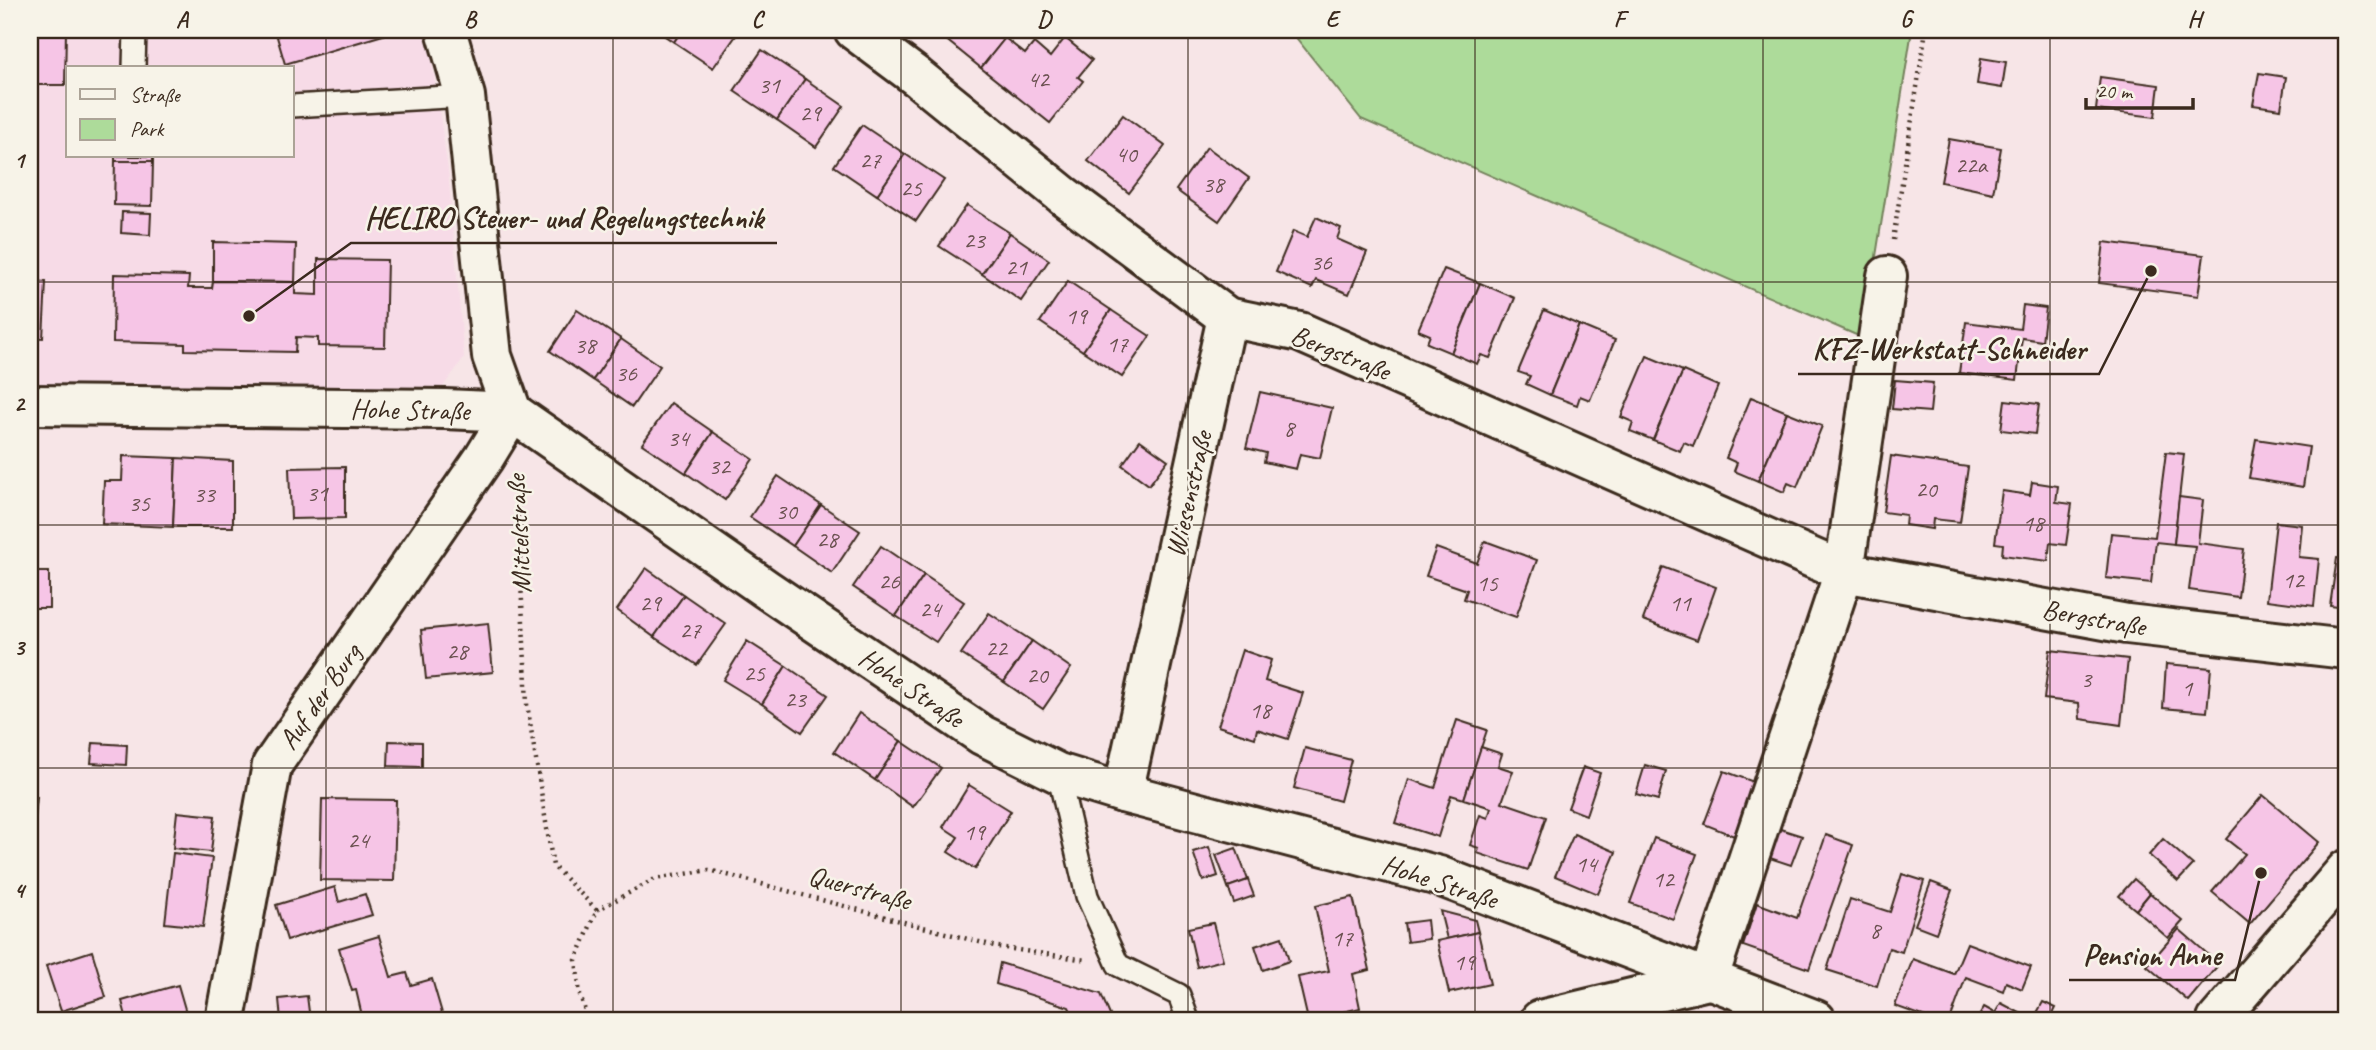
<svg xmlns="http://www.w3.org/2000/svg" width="2376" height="1050" font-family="Caveat,sans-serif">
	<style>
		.built { fill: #f7dbe7; fill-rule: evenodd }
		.green { fill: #addb9a; stroke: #74825c; stroke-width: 2 }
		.building { fill: #f6c5e6; stroke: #3b2a1e; stroke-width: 2 }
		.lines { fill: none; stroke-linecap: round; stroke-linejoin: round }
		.service-casing { stroke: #3b2a1e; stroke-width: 26 }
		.minor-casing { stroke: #3b2a1e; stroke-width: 44 }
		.path { stroke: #3b2a1e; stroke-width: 4.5; stroke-dasharray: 2 5; stroke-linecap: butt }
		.service { stroke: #f7f3e8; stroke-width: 21 }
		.minor { stroke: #f7f3e8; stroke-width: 38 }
		.grid { fill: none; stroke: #3b2a1e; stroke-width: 2; stroke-opacity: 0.55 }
		.labels { text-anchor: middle; stroke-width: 5; stroke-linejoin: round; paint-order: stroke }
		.number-label { font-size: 24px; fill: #6a5150 }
		.street-label { font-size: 28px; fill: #3b2a1e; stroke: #f7f3e8 }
		.leader { fill: none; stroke: #3b2a1e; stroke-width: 2.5 }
		.callout-dot { fill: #3b2a1e; stroke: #f7f3e8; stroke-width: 2.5 }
		.callout-label { font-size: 30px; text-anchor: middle; font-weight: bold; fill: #3b2a1e; stroke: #f7f3e8; stroke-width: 5; stroke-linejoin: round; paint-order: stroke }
		.neatline { fill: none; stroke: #3b2a1e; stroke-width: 2.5 }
		.grid-label { font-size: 23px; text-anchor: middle; font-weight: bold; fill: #3b2a1e }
	</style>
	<rect width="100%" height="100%" fill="#f7e5e7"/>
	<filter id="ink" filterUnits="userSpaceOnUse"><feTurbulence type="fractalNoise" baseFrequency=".0143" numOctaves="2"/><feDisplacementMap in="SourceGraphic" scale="14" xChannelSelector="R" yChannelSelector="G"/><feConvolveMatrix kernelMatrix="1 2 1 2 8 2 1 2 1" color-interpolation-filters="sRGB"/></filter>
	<g filter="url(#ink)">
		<path class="built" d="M30,30H423L431,56L448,170L464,358L442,388L30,391ZM68,68H292V156H68Z"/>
		<polygon class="green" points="1290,30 1912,30 1863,338 1361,119"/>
		<g class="building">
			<polygon points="30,30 66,30 65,85 30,85"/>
			<polygon points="275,30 381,30 383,35 285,64"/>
			<polygon points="656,30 682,30 674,42"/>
			<polygon points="682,30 740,30 713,68 674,42"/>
			<polygon points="934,30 1012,30 981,68"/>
			<polygon points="1005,38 1025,54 1034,43 1050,57 1065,38 1092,60 1078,77 1083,81 1050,123 981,68"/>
			<polygon points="762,50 805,79 777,120 734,91"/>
			<polygon points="1981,58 2006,62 2002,88 1977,84"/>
			<polygon points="2259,73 2286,77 2281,109 2253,105"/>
			<polygon points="2100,77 2159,85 2155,117 2096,110"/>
			<polygon points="805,79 844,106 816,147 777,120"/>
			<polygon points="1123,115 1165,146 1129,193 1088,161"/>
			<polygon points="862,125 905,154 877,195 834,166"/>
			<polygon points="1949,139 2001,148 1993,193 1941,182"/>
			<polygon points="1207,147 1249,178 1219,221 1176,190"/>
			<polygon points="905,154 944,180 916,221 877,195"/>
			<rect x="115" y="156" width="38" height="5"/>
			<polygon points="115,161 153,161 152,206 114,205"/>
			<polygon points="967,205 1010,233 982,274 939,246"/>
			<polygon points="122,212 151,213 150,235 121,233"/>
			<polygon points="1316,217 1341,228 1337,239 1367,252 1349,294 1316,280 1312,288 1276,272 1293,231 1307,237"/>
			<polygon points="1010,233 1049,260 1021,301 982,274"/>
			<polygon points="213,242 296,244 295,282 213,281"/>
			<polygon points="2104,242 2204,255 2198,296 2099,283"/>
			<polygon points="318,259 387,260 385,347 318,346 318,338 296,337 295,352 185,350 185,344 113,342 114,274 189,276 188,288 212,288 213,281 295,282 295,294 318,295"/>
			<polygon points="1444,269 1480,283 1451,353 1427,343 1430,335 1418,330"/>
			<polygon points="30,281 46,282 43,338 30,337"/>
			<polygon points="1068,281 1111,310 1083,351 1040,322"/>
			<polygon points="1480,283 1515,298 1490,358 1481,355 1477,364 1451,353"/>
			<polygon points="2023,305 2046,308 2042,341 2022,338 2017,380 1959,373 1966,322 2020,329"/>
			<polygon points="577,310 621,339 593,380 550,351"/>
			<polygon points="1111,310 1150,336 1122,377 1083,351"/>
			<polygon points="1544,310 1579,325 1550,395 1526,384 1530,376 1518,372"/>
			<polygon points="1579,325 1615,340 1590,400 1580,396 1577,405 1550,395"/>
			<polygon points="621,339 660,366 632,407 593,380"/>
			<polygon points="1647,356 1683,371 1653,440 1630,431 1633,422 1621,417"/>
			<polygon points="1683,371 1718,386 1693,446 1684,442 1680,451 1653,440"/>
			<polygon points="1895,380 1933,383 1930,412 1892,409"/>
			<polygon points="1260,392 1332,408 1320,458 1300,454 1296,469 1264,462 1266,453 1246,448"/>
			<polygon points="1751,397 1787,412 1758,481 1734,471 1737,463 1726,458"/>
			<polygon points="2005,400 2039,404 2035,434 2001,430"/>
			<polygon points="671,403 713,432 686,473 642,444"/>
			<polygon points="1787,412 1822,426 1797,487 1788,483 1784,492 1758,481"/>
			<polygon points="713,432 753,459 725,500 686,473"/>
			<polygon points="2256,439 2309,447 2303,487 2249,478"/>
			<polygon points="1140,440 1168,460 1149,485 1122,465"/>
			<polygon points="2166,452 2184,454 2174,544 2156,542 2151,583 2106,578 2111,533 2155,537"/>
			<polygon points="123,456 176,458 173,527 102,524 104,481 122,481"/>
			<polygon points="1891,456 1968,467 1960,522 1933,519 1932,529 1905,525 1906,515 1883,512"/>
			<polygon points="176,458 233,461 233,527 173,527"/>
			<polygon points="345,467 345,518 291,519 289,468"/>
			<polygon points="778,476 821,505 793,546 750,517"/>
			<polygon points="2032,482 2058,486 2056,502 2072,504 2066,545 2050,543 2048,561 2002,555 2003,544 1995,543 2002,491 2030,495"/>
			<polygon points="2179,497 2203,500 2198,543 2244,549 2238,597 2189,590 2195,546 2174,544"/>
			<polygon points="821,505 860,531 832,573 793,546"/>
			<polygon points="2276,522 2302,525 2299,557 2319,559 2314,606 2267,600"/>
			<polygon points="1485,541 1537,560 1516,617 1464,599 1467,590 1426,576 1436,548 1477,563"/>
			<polygon points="881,546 924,575 896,616 853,587"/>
			<polygon points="2337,558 2346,559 2346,608 2330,606"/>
			<polygon points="1663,567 1716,587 1697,640 1643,620"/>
			<polygon points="646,568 684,595 654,637 617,610"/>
			<rect x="30" y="572" width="19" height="36"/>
			<polygon points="924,575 964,602 936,642 896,616"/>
			<polygon points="684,595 726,624 697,665 654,637"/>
			<polygon points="989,613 1032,641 1004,682 961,654"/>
			<polygon points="488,623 493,672 426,679 421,630"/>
			<polygon points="747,641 786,666 762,704 723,680"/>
			<polygon points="1032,641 1071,668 1043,709 1004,682"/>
			<polygon points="1242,650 1271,660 1265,681 1303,693 1288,739 1257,729 1255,738 1218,726"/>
			<polygon points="2050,650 2128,659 2121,725 2080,719 2079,703 2044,699"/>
			<polygon points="2166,664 2211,668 2207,712 2163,708"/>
			<polygon points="786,666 828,695 802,732 762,704"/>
			<polygon points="859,713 901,741 875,780 834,752"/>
			<polygon points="1457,720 1487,730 1464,799 1451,795 1438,837 1395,823 1409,779 1435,788"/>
			<polygon points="389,741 422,742 422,767 388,766"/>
			<polygon points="901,741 941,768 913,807 875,780"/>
			<polygon points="93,743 127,745 126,765 91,763"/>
			<polygon points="1481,747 1502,754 1498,766 1513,771 1502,802 1546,817 1528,870 1477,853 1479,848 1470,845 1480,815 1488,818 1491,808 1464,799"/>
			<polygon points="1305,748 1351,760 1340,801 1294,788"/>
			<polygon points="1645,765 1666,771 1658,800 1636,794"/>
			<polygon points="1583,767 1600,773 1586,815 1568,808"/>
			<polygon points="1724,771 1754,782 1734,836 1704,824"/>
			<polygon points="969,785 1011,811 975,869 948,852 958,837 943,827"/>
			<polygon points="2263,795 2319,842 2250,924 2212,892 2245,854 2226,839"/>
			<polygon points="30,797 37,797 33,838 30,838"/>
			<polygon points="322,799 396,800 394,881 320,880"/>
			<polygon points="177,812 215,816 211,852 173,848"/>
			<polygon points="1774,827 1802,836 1791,865 1764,856"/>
			<polygon points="1574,834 1616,852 1598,894 1555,876"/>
			<polygon points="1826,835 1853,845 1809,969 1743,946 1757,903 1797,918"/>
			<polygon points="1654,838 1697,854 1673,919 1630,903"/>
			<polygon points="2163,839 2193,865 2178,881 2149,855"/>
			<polygon points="1209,847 1218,876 1203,881 1193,852"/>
			<polygon points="1236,848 1248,880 1228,887 1216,855"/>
			<polygon points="173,853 212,858 203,927 165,923"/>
			<polygon points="1902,874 1924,881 1902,952 1889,948 1877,986 1827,970 1850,899 1890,912"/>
			<polygon points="2134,879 2150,893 2136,910 2119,896"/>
			<polygon points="1248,880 1254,896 1234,903 1228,887"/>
			<polygon points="1931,882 1952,890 1936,933 1915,925"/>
			<polygon points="335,887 339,902 365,894 372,915 287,940 276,905"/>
			<polygon points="2150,893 2183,921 2168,938 2136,910"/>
			<polygon points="1353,897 1370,970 1353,974 1360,1008 1308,1020 1298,977 1329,971 1315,906"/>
			<polygon points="1440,911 1475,920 1478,932 1447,939"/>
			<polygon points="1427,920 1429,939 1407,942 1404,923"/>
			<polygon points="1213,923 1223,960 1197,967 1188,928"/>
			<polygon points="2179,929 2219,964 2188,1001 2147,966"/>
			<polygon points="1478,932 1490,984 1449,993 1437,941"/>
			<polygon points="379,936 391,977 407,973 411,985 432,979 444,1020 363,1020 356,990 352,991 339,948"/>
			<polygon points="1282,937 1289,961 1263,970 1255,946"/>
			<polygon points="1967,943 2031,967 2022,989 2006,982 2003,991 1966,977 1950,1020 1934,1020 1895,1006 1913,959 1954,974"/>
			<polygon points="92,951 106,997 61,1011 46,966"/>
			<polygon points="1000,963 1101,994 1112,1020 1075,1020 1069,1007 996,984"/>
			<polygon points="178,985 187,1016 173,1020 127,1020 122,1001"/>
			<polygon points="307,996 310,1020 281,1020 279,999"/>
			<polygon points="2043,1002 2056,1008 2050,1020 2033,1020"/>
			<polygon points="2001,1003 2033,1020 1991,1020"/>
			<polygon points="1984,1007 1995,1013 1991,1020 1977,1020"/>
		</g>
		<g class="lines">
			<defs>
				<g id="service">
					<polyline points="134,68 135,30"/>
					<polyline points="292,106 465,96"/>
					<polyline points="1058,773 1087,896 1118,965 1179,995 1188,1020"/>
				</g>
				<g id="minor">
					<polyline points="446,30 465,96 492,356 512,412"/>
					<polyline points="854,30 917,77 1064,196 1227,317 1300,332 1844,572 2127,624 2346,649"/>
					<polyline points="30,405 445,409 512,412 766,589 982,735 1058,773 1123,793 1439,876 1816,1020"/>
					<polyline points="1123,793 1227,317"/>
					<polyline points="225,1020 272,765 484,458 512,412"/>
					<polyline points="1540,1020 1708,980 1844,572 1887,276"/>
					<polyline points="2217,1020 2346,870"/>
				</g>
			</defs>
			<use href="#service" class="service-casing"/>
			<use href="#minor" class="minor-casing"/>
			<g class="path">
				<polyline points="1893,240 1926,30"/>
				<polyline points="516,480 527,704 553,866 597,910 576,960 580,995 588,1020"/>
				<polyline points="597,910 655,879 709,870 998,947 1086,960"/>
			</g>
			<use href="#service" class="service"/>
			<use href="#minor" class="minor"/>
		</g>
	</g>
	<path class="grid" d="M326,30V1020M613,30V1020M901,30V1020M1188,30V1020M1475,30V1020M1763,30V1020M2050,30V1020M30,282H2346M30,525H2346M30,768H2346"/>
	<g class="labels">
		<g class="number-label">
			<text x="1038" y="87">42</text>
			<text x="769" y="93">31</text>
			<text x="810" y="121">29</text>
			<text x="1126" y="162">40</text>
			<text x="870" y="168">27</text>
			<text x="1971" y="173">22a</text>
			<text x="1213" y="192">38</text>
			<text x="911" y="196">25</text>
			<text x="974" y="248">23</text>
			<text x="1321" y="270">36</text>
			<text x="1016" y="275">21</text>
			<text x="1076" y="324">19</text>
			<text x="1117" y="352">17</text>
			<text x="585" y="353">38</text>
			<text x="626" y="381">36</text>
			<text x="1289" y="436">8</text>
			<text x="678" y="446">34</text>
			<text x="719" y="474">32</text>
			<text x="1926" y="497">20</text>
			<text x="317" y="501">31</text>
			<text x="204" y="502">33</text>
			<text x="139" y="511">35</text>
			<text x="786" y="519">30</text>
			<text x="2033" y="531">18</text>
			<text x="827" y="547">28</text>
			<text x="2293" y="588">12</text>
			<text x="889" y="589">26</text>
			<text x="1487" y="591">15</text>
			<text x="650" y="611">29</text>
			<text x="1680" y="611">11</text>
			<text x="930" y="617">24</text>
			<text x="690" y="638">27</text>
			<text x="996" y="656">22</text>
			<text x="457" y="659">28</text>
			<text x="754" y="681">25</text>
			<text x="1037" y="683">20</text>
			<text x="2086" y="687">3</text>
			<text x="2187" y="696">1</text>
			<text x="795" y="707">23</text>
			<text x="1260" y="718">18</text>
			<text x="974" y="840">19</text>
			<text x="358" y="848">24</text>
			<text x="1586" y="872">14</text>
			<text x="1663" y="887">12</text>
			<text x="1875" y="938">8</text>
			<text x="1342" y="946">17</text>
			<text x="1464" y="970">19</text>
		</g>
		<g class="street-label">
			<text transform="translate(1341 352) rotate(22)" y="10">Bergstraße</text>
			<text transform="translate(410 409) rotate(1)" y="10">Hohe Straße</text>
			<text transform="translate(1188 494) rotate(-77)" y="10">Wiesenstraße</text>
			<text transform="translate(518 534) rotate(-93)" y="10">Mittelstraße</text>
			<text transform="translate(2094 617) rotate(10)" y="10">Bergstraße</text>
			<text transform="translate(912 687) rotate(34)" y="10">Hohe Straße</text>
			<text transform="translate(319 696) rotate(-55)" y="10">Auf der Burg</text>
			<text transform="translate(1440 881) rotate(18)" y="10">Hohe Straße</text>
			<text transform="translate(860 887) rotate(15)" y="10">Querstraße</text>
		</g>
	</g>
	<path class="leader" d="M249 316L351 243H777M2151 271L2099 374H1798M2261 873L2235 980H2069"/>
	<g class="callout-dot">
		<circle cx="249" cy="316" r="7"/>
		<circle cx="2151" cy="271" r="7"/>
		<circle cx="2261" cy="873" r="7"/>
	</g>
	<g class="callout-label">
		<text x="564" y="228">HELIRO Steuer- und Regelungstechnik</text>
		<text x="1949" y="359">KFZ-Werkstatt-Schneider</text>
		<text x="2152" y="965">Pension Anne</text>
	</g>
	<rect width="2376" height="1050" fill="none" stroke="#f7f3e8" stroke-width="77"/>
	<rect x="66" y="66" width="228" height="91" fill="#f7f3e8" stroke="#aca397" stroke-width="2"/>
	<rect x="80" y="89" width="35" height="10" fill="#f7f3e8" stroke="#aca397" stroke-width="2"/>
	<text x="130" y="102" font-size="21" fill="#3b2a1e">Straße</text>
	<rect x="80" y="119" width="35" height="21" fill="#addb9a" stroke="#aca397" stroke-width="2"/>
	<text x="130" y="136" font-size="21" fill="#3b2a1e">Park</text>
	<path d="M2086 98v10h107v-10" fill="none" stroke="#3b2a1e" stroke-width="3.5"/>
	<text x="2096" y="98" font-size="21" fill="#3b2a1e" stroke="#f7f3e8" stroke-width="5" paint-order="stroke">20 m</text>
	<rect x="38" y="38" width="2300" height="974" class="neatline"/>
	<g class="grid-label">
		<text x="182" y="27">A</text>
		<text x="470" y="27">B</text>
		<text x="757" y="27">C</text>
		<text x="1044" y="27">D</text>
		<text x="1332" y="27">E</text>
		<text x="1619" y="27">F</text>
		<text x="1906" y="27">G</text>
		<text x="2194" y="27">H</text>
		<text x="19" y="168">1</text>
		<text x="19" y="411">2</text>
		<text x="19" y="655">3</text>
		<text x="19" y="898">4</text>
	</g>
</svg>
